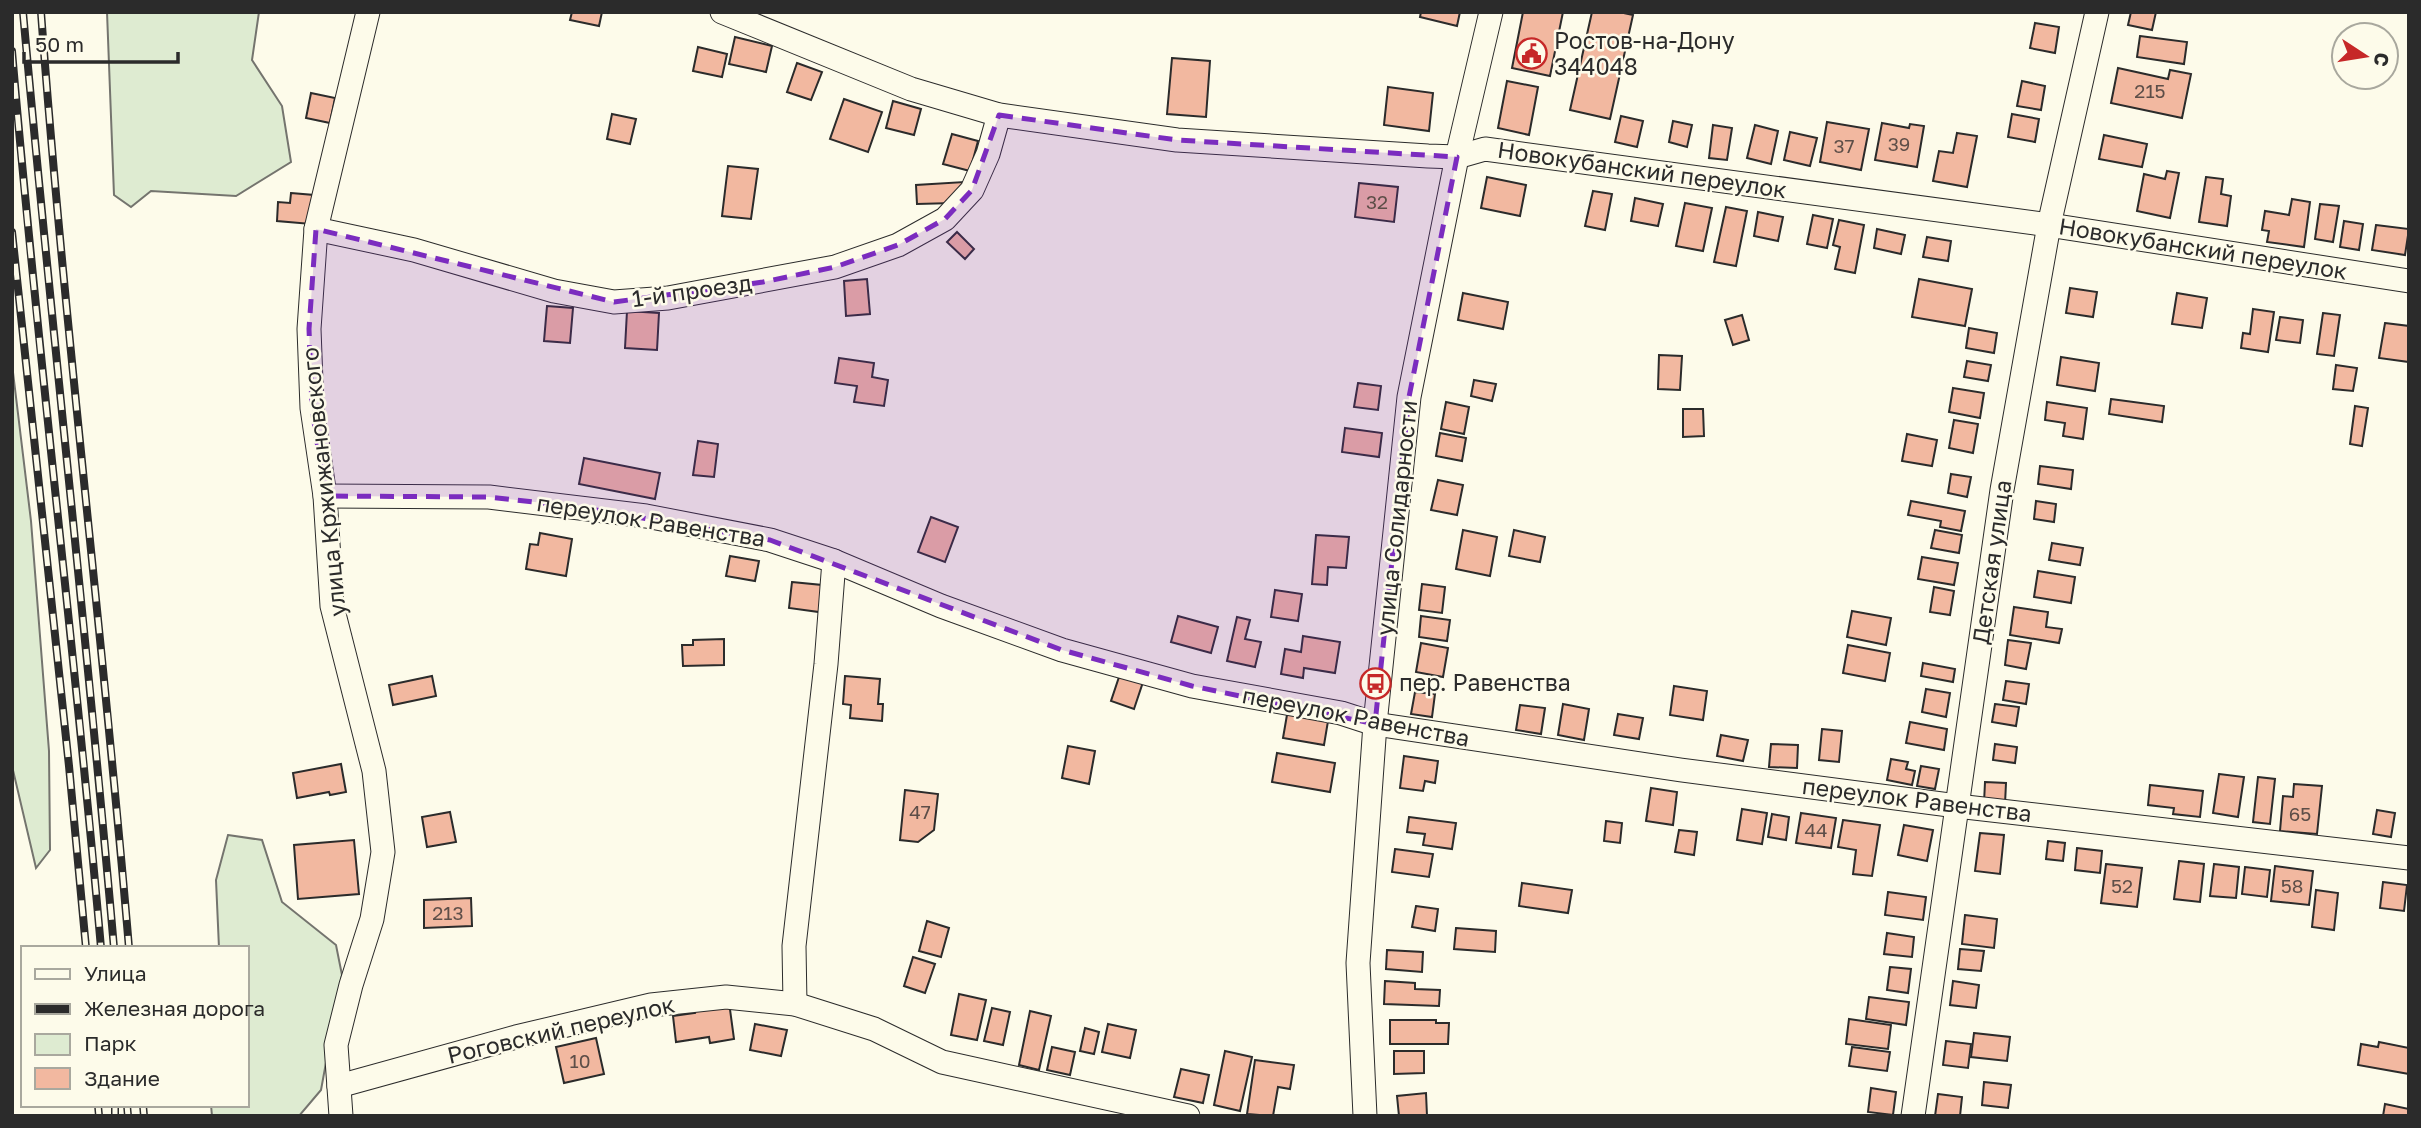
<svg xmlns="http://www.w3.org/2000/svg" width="2421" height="1128" font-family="'Golos Text',sans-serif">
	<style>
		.green { fill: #deebd1; stroke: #74746e; stroke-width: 2 }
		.building { fill: #f2b8a0; stroke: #2b2b2b; stroke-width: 2 }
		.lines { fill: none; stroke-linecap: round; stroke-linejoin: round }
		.minor-casing { stroke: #2b2b2b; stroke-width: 25 }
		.minor { stroke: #fdfbea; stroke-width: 23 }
		.rail-casing { stroke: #2b2b2b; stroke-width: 8 }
		.rail { stroke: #fdfbea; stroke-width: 5; stroke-dasharray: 16; stroke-linecap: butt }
		.marked { fill: #7b2cbf; fill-opacity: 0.2; stroke: #7b2cbf; stroke-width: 5; stroke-dasharray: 14 9; stroke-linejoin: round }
		.labels { text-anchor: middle; stroke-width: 5; stroke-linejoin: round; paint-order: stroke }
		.number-label { font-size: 19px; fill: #5d4e48 }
		.poi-label { font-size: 23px; fill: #2b2b2b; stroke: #fdfbea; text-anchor: start }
		.street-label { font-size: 23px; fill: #2b2b2b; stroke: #fdfbea }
	</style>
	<rect width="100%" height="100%" fill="#fdfbea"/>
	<g class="green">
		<polygon points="107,12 259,12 252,60 282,106 291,162 236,196 151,191 131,207 114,195"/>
		<polygon points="12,364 31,521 49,751 50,850 36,868 12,766"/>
		<polygon points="228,835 262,840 282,902 336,945 342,975 321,1090 299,1116 212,1116 211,1105 247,1105 247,948 219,948 216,880"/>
	</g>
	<g class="building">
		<polygon points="572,12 602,12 599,26 570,20"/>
		<polygon points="1421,12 1460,12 1457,26 1420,17"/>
		<polygon points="1523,12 1563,12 1550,76 1512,68"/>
		<polygon points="1592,12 1619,12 1633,15 1610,119 1570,110"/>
		<polygon points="2131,12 2156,12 2152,30 2128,25"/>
		<polygon points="2035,23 2059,27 2055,53 2030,48"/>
		<polygon points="2140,36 2187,42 2184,64 2137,57"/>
		<polygon points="735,37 772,46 766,72 729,64"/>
		<polygon points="698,47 727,54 722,77 693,71"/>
		<polygon points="1172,58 1210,61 1206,117 1167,114"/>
		<polygon points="797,63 822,72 811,100 787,92"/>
		<polygon points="2118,68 2168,79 2170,70 2191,74 2182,118 2111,103"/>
		<polygon points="1507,81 1538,87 1529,135 1498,128"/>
		<polygon points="2022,81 2045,86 2041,110 2017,106"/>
		<polygon points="1388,87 1433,93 1429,131 1384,125"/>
		<polygon points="311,93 335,98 330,123 306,118"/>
		<polygon points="844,99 882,112 868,152 830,139"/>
		<polygon points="893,101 921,109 914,135 886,128"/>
		<polygon points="612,114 636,119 630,144 607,139"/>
		<polygon points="2012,114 2039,119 2035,142 2008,137"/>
		<polygon points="1621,116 1643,121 1637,147 1615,142"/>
		<polygon points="1673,121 1692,125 1687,147 1669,142"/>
		<polygon points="1827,122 1869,129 1861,170 1820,162"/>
		<polygon points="1882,123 1909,128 1910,124 1924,126 1917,167 1875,160"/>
		<polygon points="1713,125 1732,128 1727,160 1709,158"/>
		<polygon points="1755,125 1778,131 1771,164 1747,158"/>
		<polygon points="1790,132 1817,138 1810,166 1784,160"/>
		<polygon points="1957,133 1977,136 1967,187 1933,181 1939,151 1953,153"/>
		<polygon points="952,134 978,141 970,171 943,164"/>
		<polygon points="2104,135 2147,144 2142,167 2099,159"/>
		<polygon points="728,166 758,169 751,219 722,216"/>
		<polygon points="2167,171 2179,173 2170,218 2137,211 2144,174 2165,179"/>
		<polygon points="1487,177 1526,185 1520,216 1481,208"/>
		<polygon points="2206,177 2223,179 2221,194 2231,196 2227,226 2199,222"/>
		<polygon points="964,182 954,203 917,204 916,185"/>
		<polygon points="1359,183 1398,187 1394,222 1355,217"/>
		<polygon points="1593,191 1612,194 1605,230 1585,226"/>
		<polygon points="291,193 314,195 311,224 277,221 278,202 290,203"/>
		<polygon points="1635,198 1663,204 1658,226 1631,221"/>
		<polygon points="2292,199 2310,202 2304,247 2267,242 2269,231 2262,230 2265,211 2289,215"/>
		<polygon points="1685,203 1712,208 1703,251 1676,246"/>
		<polygon points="2320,204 2339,206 2333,242 2315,239"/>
		<polygon points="1726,207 1747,211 1736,266 1714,262"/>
		<polygon points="1758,212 1783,217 1778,241 1754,236"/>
		<polygon points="1813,215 1833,219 1827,248 1807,244"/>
		<polygon points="1839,220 1864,225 1855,273 1835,269 1840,247 1833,245"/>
		<polygon points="2344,221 2363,224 2359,250 2340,247"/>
		<polygon points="2376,225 2409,229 2405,255 2372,250"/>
		<polygon points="1877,229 1905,235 1901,254 1874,248"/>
		<polygon points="957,232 974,249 965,259 947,242"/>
		<polygon points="1927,237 1951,241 1948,261 1923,257"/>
		<polygon points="867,279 870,314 846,316 844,281"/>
		<polygon points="1919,279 1972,289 1965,326 1912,317"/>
		<polygon points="2070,288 2097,292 2093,317 2066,313"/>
		<polygon points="1463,293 1508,302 1503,329 1458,320"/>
		<polygon points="2177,293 2207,298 2202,328 2172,324"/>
		<polygon points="547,306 573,308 570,343 544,341"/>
		<polygon points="2253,309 2274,312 2268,352 2241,348 2243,333 2250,334"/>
		<polygon points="627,311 659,313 657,350 625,348"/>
		<polygon points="2323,313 2340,315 2334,356 2317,354"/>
		<polygon points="1742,315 1749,340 1733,345 1725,320"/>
		<polygon points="2280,317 2303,320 2300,343 2276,340"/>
		<polygon points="2385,323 2409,326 2409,362 2379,358"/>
		<polygon points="1969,328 1997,333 1994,353 1966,348"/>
		<polygon points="1659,355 1682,356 1680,390 1658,389"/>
		<polygon points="2061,357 2099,363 2095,391 2057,385"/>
		<polygon points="839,358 874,363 872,377 888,380 884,406 854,402 857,386 835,383"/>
		<polygon points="1967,361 1991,365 1988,381 1964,377"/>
		<polygon points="2336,365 2357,368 2353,391 2333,389"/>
		<polygon points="1474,380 1496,384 1492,401 1471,396"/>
		<polygon points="1358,383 1381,386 1378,410 1354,407"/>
		<polygon points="1953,388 1984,393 1980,418 1949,412"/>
		<polygon points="2111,399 2164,406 2162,422 2109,414"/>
		<polygon points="1446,402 1469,407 1464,434 1441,429"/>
		<polygon points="2047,402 2087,408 2083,439 2063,436 2065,423 2045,420"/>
		<polygon points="2355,406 2368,408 2362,446 2350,444"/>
		<polygon points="1683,409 1703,409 1704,436 1683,437"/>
		<polygon points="1954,420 1978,424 1973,453 1949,448"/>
		<polygon points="1345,428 1382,433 1379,457 1342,452"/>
		<polygon points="1440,433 1466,438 1462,461 1436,456"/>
		<polygon points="1907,434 1937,440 1932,466 1902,461"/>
		<polygon points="698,441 718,444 714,477 693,475"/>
		<polygon points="584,458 660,473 655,499 579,484"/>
		<polygon points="2040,466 2073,470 2071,489 2038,484"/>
		<polygon points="1951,474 1971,477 1967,497 1948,493"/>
		<polygon points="1438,480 1463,485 1457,515 1431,510"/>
		<polygon points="1911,501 1965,511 1961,531 1940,527 1941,521 1908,515"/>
		<polygon points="2036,501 2056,504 2054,522 2034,519"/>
		<polygon points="931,517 958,527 945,562 918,552"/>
		<polygon points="1463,530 1497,537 1490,576 1456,569"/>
		<polygon points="1514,530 1545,537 1540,562 1509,556"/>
		<polygon points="1935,530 1962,535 1959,553 1931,548"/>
		<polygon points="540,533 572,539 566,576 526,569 530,544 538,545"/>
		<polygon points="1316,535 1349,537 1346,568 1328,567 1327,585 1312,584"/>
		<polygon points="2052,543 2083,548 2080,565 2049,560"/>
		<polygon points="730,556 759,561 755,581 726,576"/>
		<polygon points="1922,557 1958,563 1954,585 1918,579"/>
		<polygon points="2038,571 2075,577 2071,603 2034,597"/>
		<polygon points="792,582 822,585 819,612 789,608"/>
		<polygon points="1422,584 1445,587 1442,613 1419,610"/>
		<polygon points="1934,587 1954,591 1950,615 1930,612"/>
		<polygon points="1275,590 1302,594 1298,621 1271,617"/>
		<polygon points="2014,607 2048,612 2046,627 2062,629 2059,643 2010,635"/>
		<polygon points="1852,611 1891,618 1886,645 1847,637"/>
		<polygon points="1178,616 1218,627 1211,653 1171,642"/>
		<polygon points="1421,616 1450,620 1447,641 1419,637"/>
		<polygon points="1237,617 1250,620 1245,639 1261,642 1255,667 1227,661"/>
		<polygon points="1303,636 1340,642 1335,673 1304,668 1303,678 1281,674 1285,649 1301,652"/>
		<polygon points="724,639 724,665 683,666 682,645 693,645 693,640"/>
		<polygon points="2008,640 2031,643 2026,669 2005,665"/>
		<polygon points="1421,643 1448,648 1443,677 1416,672"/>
		<polygon points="1848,645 1890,653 1885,681 1843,673"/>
		<polygon points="1923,663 1955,669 1953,682 1921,676"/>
		<polygon points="1121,671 1144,679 1134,709 1111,701"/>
		<polygon points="432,676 436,696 393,705 389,685"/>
		<polygon points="845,676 880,679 878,704 883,704 882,721 850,718 851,705 843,704"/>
		<polygon points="2006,681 2029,684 2026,704 2003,700"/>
		<polygon points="1674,686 1707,691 1703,720 1670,715"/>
		<polygon points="1926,689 1950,693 1946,717 1922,712"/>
		<polygon points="1415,692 1435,694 1432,717 1411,714"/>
		<polygon points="1563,704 1589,709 1584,740 1558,735"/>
		<polygon points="1995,704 2019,707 2016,726 1992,722"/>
		<polygon points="1520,705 1545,708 1541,734 1516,730"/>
		<polygon points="1288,709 1329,715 1324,745 1283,738"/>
		<polygon points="1618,714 1643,718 1639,739 1614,735"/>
		<polygon points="1910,722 1947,729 1944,750 1906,743"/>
		<polygon points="1822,729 1842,731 1839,762 1819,760"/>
		<polygon points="1721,735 1748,740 1743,761 1717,756"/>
		<polygon points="1771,744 1798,745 1797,768 1769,767"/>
		<polygon points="1995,744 2017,747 2015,763 1993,760"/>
		<polygon points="1068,746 1095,751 1089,784 1062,778"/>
		<polygon points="1277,753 1335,763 1330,792 1272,782"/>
		<polygon points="1404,756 1438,761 1435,783 1425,781 1423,791 1400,788"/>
		<polygon points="1891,759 1908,762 1906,769 1915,771 1912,785 1887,780"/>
		<polygon points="341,764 346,792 330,795 329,792 297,798 293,773"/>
		<polygon points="1921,766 1939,769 1935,789 1917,786"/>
		<polygon points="2219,774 2244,777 2238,817 2213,813"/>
		<polygon points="2258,777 2275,779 2270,824 2253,822"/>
		<polygon points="1985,782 2006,783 2005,804 1984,803"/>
		<polygon points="2294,784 2322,786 2317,834 2280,831 2283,796 2293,797"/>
		<polygon points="2150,785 2203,791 2200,817 2173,814 2174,808 2148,805"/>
		<polygon points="1651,788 1677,792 1673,825 1646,821"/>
		<polygon points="905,790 938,794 934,830 918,842 900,840"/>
		<polygon points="1742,809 1767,813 1762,844 1737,840"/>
		<polygon points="2377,810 2395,813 2391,837 2373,834"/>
		<polygon points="450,812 456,842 427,847 422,817"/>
		<polygon points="1801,813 1836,818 1831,848 1796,843"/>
		<polygon points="1772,814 1789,817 1786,840 1768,837"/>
		<polygon points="1409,817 1456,823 1452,849 1423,845 1425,834 1407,832"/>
		<polygon points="1843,820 1880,825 1872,876 1853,874 1856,850 1838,847"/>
		<polygon points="1606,821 1622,823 1620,843 1604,841"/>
		<polygon points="1904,825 1933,830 1927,861 1898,855"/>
		<polygon points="1679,830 1697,832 1694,855 1675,852"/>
		<polygon points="1980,833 2004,835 2000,874 1975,871"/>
		<polygon points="354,840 359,894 298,899 294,845"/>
		<polygon points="2048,841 2065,843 2063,861 2046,859"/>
		<polygon points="2077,848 2102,851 2100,873 2075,870"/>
		<polygon points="1395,849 1433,854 1429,877 1392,872"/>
		<polygon points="2179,861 2204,864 2200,902 2174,899"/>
		<polygon points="2106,864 2142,868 2137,907 2101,903"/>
		<polygon points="2214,864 2239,867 2236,898 2210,896"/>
		<polygon points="2275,866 2313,871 2309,905 2271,901"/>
		<polygon points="2245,867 2270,870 2267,897 2242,894"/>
		<polygon points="2383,882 2407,885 2404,911 2380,908"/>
		<polygon points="1522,883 1572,890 1568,913 1519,906"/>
		<polygon points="2316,890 2338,893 2334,930 2312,927"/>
		<polygon points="1888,892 1926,897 1923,920 1885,915"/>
		<polygon points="471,898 472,926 424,928 424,900"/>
		<polygon points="1416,906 1438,909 1435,931 1412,927"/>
		<polygon points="1965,915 1997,919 1994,948 1962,944"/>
		<polygon points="927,921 949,928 941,957 919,951"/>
		<polygon points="1456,928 1496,931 1495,952 1454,949"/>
		<polygon points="1887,933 1914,937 1912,957 1884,954"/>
		<polygon points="1960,949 1984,951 1981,971 1958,969"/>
		<polygon points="1387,950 1423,952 1422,972 1386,969"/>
		<polygon points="913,957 935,964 925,993 904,986"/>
		<polygon points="1890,967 1911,969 1908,993 1887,990"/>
		<polygon points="1385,981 1415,983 1415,989 1440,990 1439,1006 1384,1004"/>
		<polygon points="1953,981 1979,985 1976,1008 1950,1005"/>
		<polygon points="959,994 986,1000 977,1040 951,1035"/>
		<polygon points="1869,997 1909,1002 1906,1025 1866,1019"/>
		<polygon points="729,1002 734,1039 710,1043 709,1037 676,1042 673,1016 695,1013 694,1007"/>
		<polygon points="992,1008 1010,1012 1003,1045 984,1041"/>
		<polygon points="1030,1011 1051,1016 1039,1070 1019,1065"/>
		<polygon points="1849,1019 1891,1025 1888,1049 1846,1044"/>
		<polygon points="1390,1020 1436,1020 1436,1023 1449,1023 1448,1044 1390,1044"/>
		<polygon points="755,1024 787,1030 781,1056 750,1050"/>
		<polygon points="1108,1024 1136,1030 1130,1058 1102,1052"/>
		<polygon points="1085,1028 1099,1032 1094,1054 1080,1051"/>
		<polygon points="1974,1033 2010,1037 2007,1061 1971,1057"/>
		<polygon points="596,1038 604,1074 564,1083 556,1047"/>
		<polygon points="1946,1041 1971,1044 1968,1068 1943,1065"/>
		<polygon points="2379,1042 2409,1048 2409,1074 2358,1065 2361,1044 2378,1047"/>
		<polygon points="1052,1047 1075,1052 1070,1075 1047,1070"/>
		<polygon points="1852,1047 1890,1052 1887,1071 1849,1066"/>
		<polygon points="1225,1051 1252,1057 1240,1111 1214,1105"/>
		<polygon points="1394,1051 1424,1051 1424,1073 1394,1074"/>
		<polygon points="1255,1060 1294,1065 1290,1089 1278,1087 1273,1116 1247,1114"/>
		<polygon points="1181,1069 1209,1075 1203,1103 1174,1097"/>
		<polygon points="1984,1082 2011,1085 2008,1108 1982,1105"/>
		<polygon points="1871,1088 1896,1092 1893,1115 1868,1112"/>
		<polygon points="1426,1093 1427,1116 1399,1116 1397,1096"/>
		<polygon points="1938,1094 1962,1097 1960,1116 1935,1116"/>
		<polygon points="2385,1104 2409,1109 2409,1116 2383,1116"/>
	</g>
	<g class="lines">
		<defs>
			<g id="minor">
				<polyline points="722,12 911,89 999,115 1177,140 1428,156 1457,157 1485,149 2049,225 2409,281"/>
				<polyline points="316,229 414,250 554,291 614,302 668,298 835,267 898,245 945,219 972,190 988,154 999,115"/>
				<polyline points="325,496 489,497 646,516 770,540 834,561 941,606 1062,650 1192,686 1341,713 1375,724 1681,770 1957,806 2409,858"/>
				<polyline points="795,1004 794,946 826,664 834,561"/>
				<polyline points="339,1086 516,1037 651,1005 726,997 795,1004 874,1029 942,1062 1188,1116"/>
				<polyline points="341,1116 336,1045 351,985 372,919 383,852 374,771 332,606 325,496 312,408 309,329 316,229 368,12"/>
				<polyline points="1365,1116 1358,963 1375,724 1409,397 1457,157 1491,12"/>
				<polyline points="1913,1116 2002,490 2049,225 2097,12"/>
			</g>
		</defs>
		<use href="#minor" class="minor-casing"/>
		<use href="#minor" class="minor"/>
		<defs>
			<g id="rail">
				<path d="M23,12C51,324 87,636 114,948"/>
				<path d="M41,12C64,325 103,636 129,948"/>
				<path d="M12,51C37,351 75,649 101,948"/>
				<polyline points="12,232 69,766 86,948"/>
				<polyline points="98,1105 99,1116"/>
				<polyline points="115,1105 115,1116"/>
				<polyline points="127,1105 128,1116"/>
				<polyline points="143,1105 144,1116"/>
			</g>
		</defs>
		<use href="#rail" class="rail-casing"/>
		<use href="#rail" class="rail"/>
	</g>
	<path class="marked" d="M999,115L1177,140L1457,157L1409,397L1375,724L1192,686L1062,650L770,540L579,507L489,497L325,496L312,408L309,329L316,229L614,302L763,282L835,267L898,245L945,219L972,190Z"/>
	<defs>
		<symbol id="civic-ring" viewBox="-11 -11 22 22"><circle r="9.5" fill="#fdfbea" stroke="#c62828" stroke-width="1.5"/><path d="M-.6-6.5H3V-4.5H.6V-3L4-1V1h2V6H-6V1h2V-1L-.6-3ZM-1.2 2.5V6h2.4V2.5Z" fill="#c62828"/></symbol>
		<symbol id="bus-ring" viewBox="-11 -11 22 22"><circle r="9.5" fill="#fdfbea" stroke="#c62828" stroke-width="1.5"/><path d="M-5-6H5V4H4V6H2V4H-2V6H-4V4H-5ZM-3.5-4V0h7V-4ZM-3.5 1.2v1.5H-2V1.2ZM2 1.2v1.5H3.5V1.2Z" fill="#c62828"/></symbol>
	</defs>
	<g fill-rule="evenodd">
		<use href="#civic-ring" x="1514" y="36" width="35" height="35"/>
		<use href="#bus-ring" x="1358" y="666" width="35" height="35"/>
	</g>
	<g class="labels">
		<g class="number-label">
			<text x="2150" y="98">215</text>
			<text x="1899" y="151">39</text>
			<text x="1844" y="153">37</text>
			<text x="1377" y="209">32</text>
			<text x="920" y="819">47</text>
			<text x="2300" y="821">65</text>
			<text x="1816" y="837">44</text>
			<text x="2122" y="893">52</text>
			<text x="2292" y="893">58</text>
			<text x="448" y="920">213</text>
			<text x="580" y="1068">10</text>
		</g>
		<g class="poi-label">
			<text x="1554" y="49">Ростов-на-Дону<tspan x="1554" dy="26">344048</tspan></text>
			<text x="1399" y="691">пер. Равенства</text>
		</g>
		<g class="street-label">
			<text transform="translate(1642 170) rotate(8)" y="8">Новокубанский переулок</text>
			<text transform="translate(2203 249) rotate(9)" y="8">Новокубанский переулок</text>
			<text transform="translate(692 291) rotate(-8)" y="8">1-й проезд</text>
			<text transform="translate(324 482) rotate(-96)" y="8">улица Кржижановского</text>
			<text transform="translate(1397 518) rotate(-84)" y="8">улица Солидарности</text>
			<text transform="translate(651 521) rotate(9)" y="8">переулок Равенства</text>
			<text transform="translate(1992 562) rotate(-82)" y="8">Детская улица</text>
			<text transform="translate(1356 717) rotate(11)" y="8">переулок Равенства</text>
			<text transform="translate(1917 800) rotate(7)" y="8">переулок Равенства</text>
			<text transform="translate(561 1030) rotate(-13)" y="8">Роговский переулок</text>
		</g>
	</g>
	<rect width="2421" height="1128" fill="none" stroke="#2b2b2b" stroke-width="28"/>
	<rect x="21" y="946" width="228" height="161" fill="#fdfbea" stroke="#a9a89e" stroke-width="2"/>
	<rect x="35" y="969" width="35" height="10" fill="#fdfbea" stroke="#a9a89e" stroke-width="2"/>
	<text x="84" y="981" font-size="21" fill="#2b2b2b">Улица</text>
	<rect x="35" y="1004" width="35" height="10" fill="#2b2b2b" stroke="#a9a89e" stroke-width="2"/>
	<text x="84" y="1016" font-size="21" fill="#2b2b2b">Железная дорога</text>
	<rect x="35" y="1034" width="35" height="21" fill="#deebd1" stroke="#a9a89e" stroke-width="2"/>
	<text x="84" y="1051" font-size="21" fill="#2b2b2b">Парк</text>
	<rect x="35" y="1068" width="35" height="21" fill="#f2b8a0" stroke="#a9a89e" stroke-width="2"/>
	<text x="84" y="1086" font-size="21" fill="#2b2b2b">Здание</text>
	<g transform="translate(2365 56) rotate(102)"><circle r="33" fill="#fdfbea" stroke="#a9a89e" stroke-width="2"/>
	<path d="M0-5L12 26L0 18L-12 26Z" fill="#c62828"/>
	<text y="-10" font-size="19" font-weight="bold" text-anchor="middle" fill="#2b2b2b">С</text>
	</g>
	<path d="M24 52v10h154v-10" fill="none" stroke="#2b2b2b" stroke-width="3.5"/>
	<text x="35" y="52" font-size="21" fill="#2b2b2b" stroke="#fdfbea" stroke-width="5" paint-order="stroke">50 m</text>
</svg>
